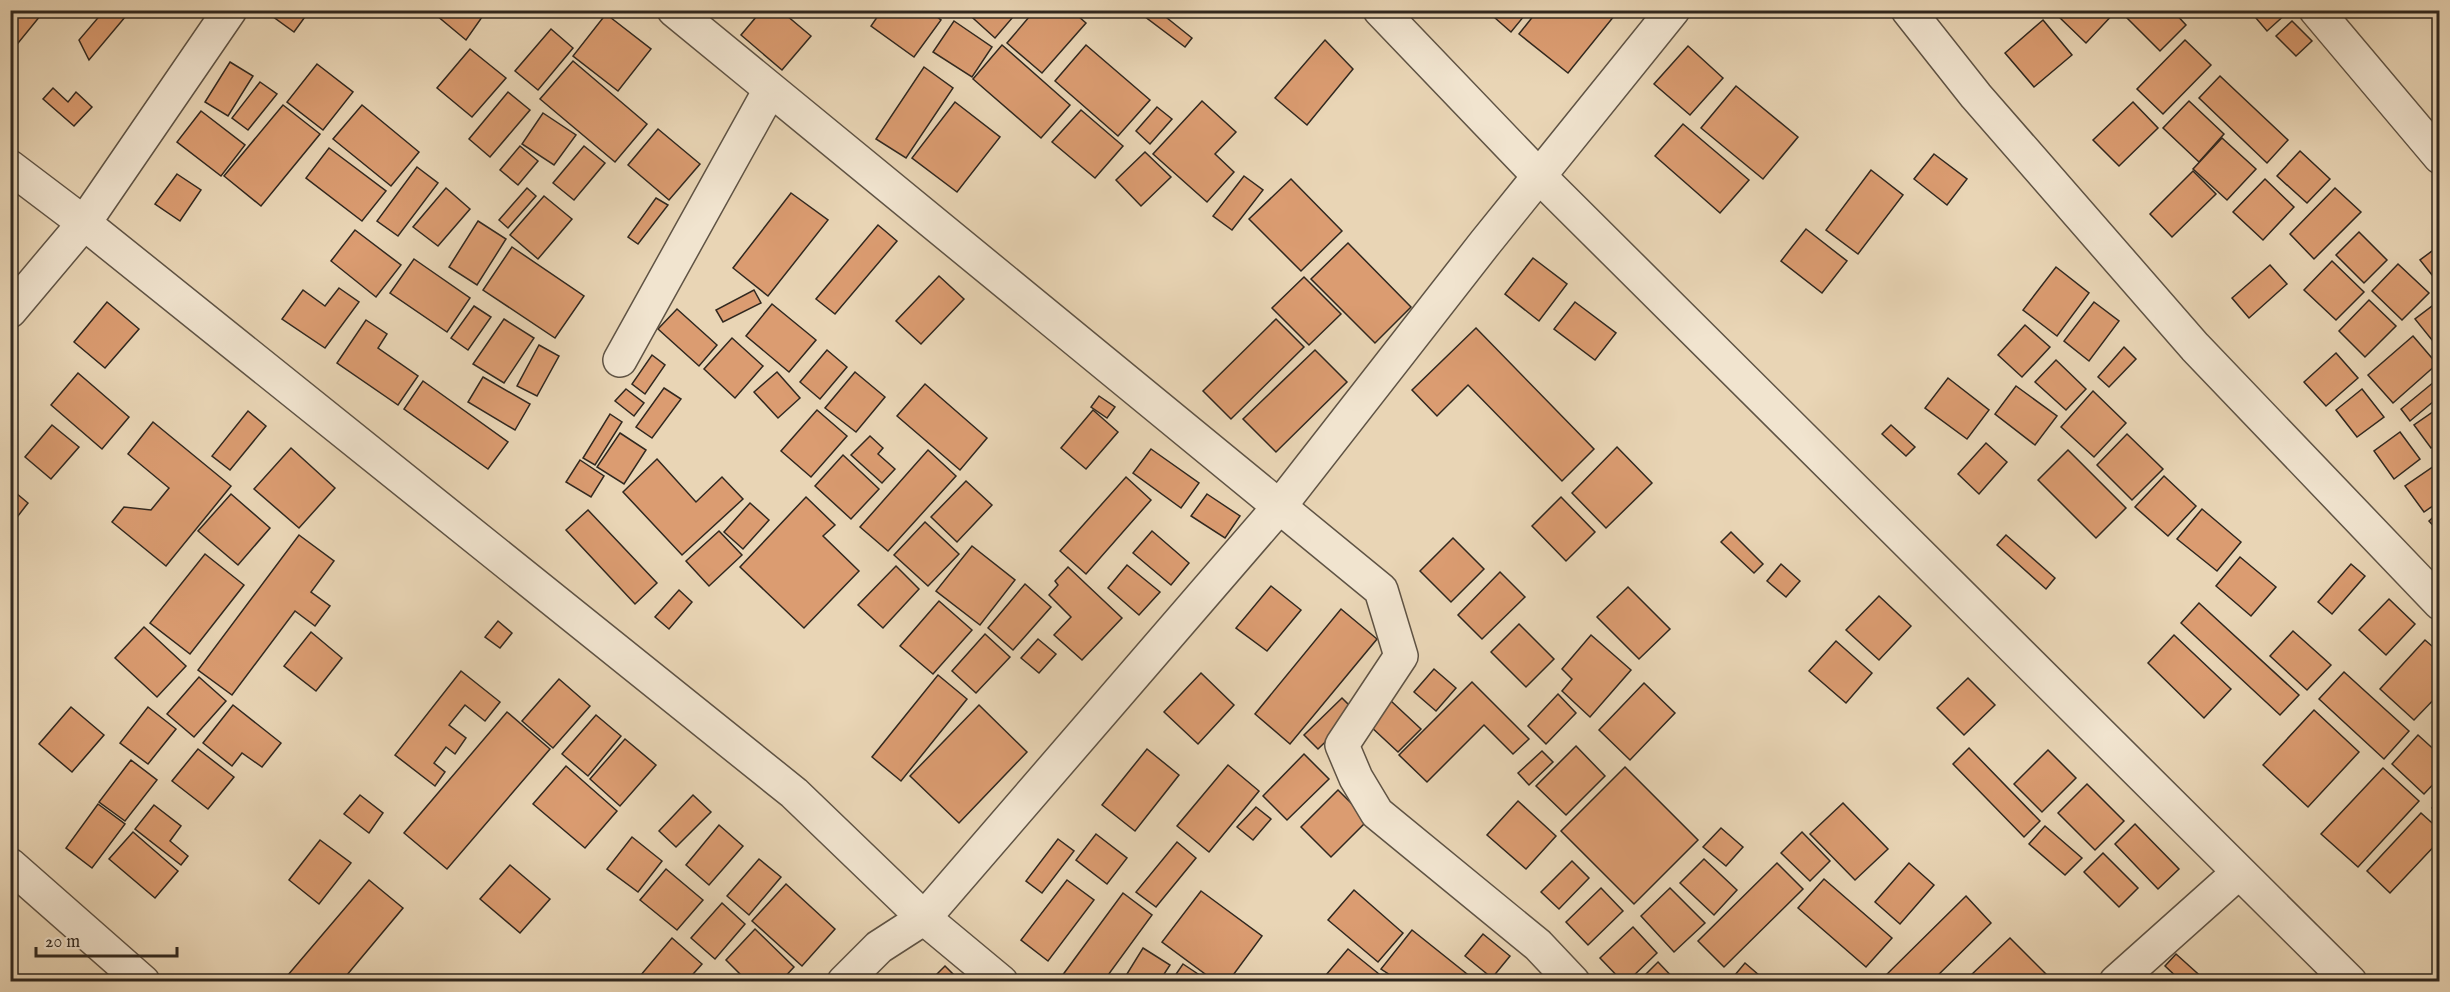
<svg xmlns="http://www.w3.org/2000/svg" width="2450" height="992" font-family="'IM FELL English',serif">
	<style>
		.building { fill: #db9c71; stroke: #31281f; stroke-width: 1.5 }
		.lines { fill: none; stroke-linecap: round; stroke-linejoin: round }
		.street-casing { stroke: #5f5344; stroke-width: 36 }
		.street { stroke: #f1e4cf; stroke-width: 33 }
	</style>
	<rect width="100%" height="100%" fill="#e9d5b5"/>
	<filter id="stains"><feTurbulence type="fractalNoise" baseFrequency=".00333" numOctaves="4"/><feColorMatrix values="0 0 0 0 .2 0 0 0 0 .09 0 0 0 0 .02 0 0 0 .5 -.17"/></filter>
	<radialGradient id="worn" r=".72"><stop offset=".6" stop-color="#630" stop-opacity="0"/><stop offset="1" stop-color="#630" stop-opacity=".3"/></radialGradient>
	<g class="building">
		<polygon points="10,10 45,10 10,53"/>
		<polygon points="102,10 131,10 89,60 79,40 103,12"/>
		<polygon points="276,10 310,10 294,32 272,16"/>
		<polygon points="430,10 487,10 466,40"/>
		<polygon points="762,10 780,10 811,36 782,70 741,35"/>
		<polygon points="882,10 928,10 941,20 914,57 871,26"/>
		<polygon points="964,10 1019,10 995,38"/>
		<polygon points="1035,10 1071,10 1086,23 1042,73 1007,43"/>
		<polygon points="1148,10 1157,10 1192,38 1185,47 1144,16"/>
		<polygon points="1486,10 1529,10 1511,32"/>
		<polygon points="1538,10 1619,10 1568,73 1519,34"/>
		<polygon points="2065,10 2117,10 2086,43 2059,17"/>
		<polygon points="2127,10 2172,10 2186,25 2160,51 2123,14"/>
		<polygon points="2286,10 2288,12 2267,31 2250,11"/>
		<polygon points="606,14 651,49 618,91 573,56"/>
		<polygon points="2043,20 2072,55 2034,87 2005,53"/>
		<polygon points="954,21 992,47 972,77 933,52"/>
		<polygon points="2292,21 2312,41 2296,56 2276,36"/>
		<polygon points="551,29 573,48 538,90 515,71"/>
		<polygon points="1325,40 1353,69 1307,125 1275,98"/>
		<polygon points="2185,40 2211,65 2163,114 2137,89"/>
		<polygon points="1002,45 1070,105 1041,138 973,79"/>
		<polygon points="1086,45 1150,100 1118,136 1055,81"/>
		<polygon points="1688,46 1723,78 1690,115 1654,84"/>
		<polygon points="470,49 506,78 472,117 437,88"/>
		<polygon points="573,61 647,124 615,162 540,99"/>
		<polygon points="230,62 253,76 228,116 205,102"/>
		<polygon points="317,64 353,92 323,130 287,102"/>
		<polygon points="924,67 953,88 906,158 876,139"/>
		<polygon points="2220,76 2288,140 2267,163 2199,98"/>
		<polygon points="260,82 277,94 248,130 232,118"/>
		<polygon points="1736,86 1798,137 1763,179 1701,128"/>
		<polygon points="53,88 68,102 76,92 92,107 74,126 43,99"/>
		<polygon points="508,92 530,110 490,157 469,139"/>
		<polygon points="1202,101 1236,132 1215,154 1234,172 1207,202 1153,154"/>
		<polygon points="2189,101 2224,134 2199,162 2163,128"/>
		<polygon points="955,102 1000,137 957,192 912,158"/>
		<polygon points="2133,102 2158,128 2119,166 2093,140"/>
		<polygon points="283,105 320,134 261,206 224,176"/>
		<polygon points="362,105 419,152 391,186 333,139"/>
		<polygon points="1157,107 1172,119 1150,144 1136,131"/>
		<polygon points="1081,110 1123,146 1095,178 1052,142"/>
		<polygon points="201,111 245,145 221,176 177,142"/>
		<polygon points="543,113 576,135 554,165 522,144"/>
		<polygon points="1683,124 1749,180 1720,213 1655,156"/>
		<polygon points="658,129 700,164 669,200 628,165"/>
		<polygon points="2222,138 2256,169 2227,200 2193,169"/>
		<polygon points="520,146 538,161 518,185 500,170"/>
		<polygon points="584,146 605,163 574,200 553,183"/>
		<polygon points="329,148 386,191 362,221 306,178"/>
		<polygon points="2300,151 2330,179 2307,203 2277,176"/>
		<polygon points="1145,152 1171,177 1141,206 1116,180"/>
		<polygon points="1934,154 1967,179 1947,205 1914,179"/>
		<polygon points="417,167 438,183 398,236 377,221"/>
		<polygon points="1871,170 1903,195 1858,254 1826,230"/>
		<polygon points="2193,171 2216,194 2172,237 2150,214"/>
		<polygon points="177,174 201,190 180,221 155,204"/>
		<polygon points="1244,176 1263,190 1232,230 1213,216"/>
		<polygon points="1291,179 1342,231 1301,271 1249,219"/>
		<polygon points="2265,179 2294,207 2263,240 2233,212"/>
		<polygon points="446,188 470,209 438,246 413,227"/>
		<polygon points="527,188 536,196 508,228 499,220"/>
		<polygon points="2335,188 2361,212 2314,259 2290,234"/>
		<polygon points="791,193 828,220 768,296 733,268"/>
		<polygon points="544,196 572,219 538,259 510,235"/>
		<polygon points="656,198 668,205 638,244 628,237"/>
		<polygon points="478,221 506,239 477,285 449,267"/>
		<polygon points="878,225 897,241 835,314 816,299"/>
		<polygon points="1806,229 1847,261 1822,293 1781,261"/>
		<polygon points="355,230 401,265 376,297 331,261"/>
		<polygon points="2359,232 2387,260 2364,283 2336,255"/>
		<polygon points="1348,243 1411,307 1375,343 1311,279"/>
		<polygon points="2440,245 2440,285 2420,260"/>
		<polygon points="512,247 584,296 555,338 483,290"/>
		<polygon points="1533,258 1567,284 1539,321 1505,294"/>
		<polygon points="414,259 470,298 447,332 390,293"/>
		<polygon points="2332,261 2364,292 2336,320 2304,290"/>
		<polygon points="2398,264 2429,293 2402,320 2372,291"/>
		<polygon points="2270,265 2287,284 2249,318 2232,298"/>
		<polygon points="2056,267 2089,293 2057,336 2023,310"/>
		<polygon points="939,276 964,299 921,344 896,321"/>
		<polygon points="1304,277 1341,314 1309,345 1272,308"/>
		<polygon points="339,288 359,302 325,348 282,319 303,290 325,306"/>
		<polygon points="754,290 761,303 723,322 716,310"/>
		<polygon points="2369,300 2396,326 2365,357 2339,331"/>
		<polygon points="2440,300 2440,350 2415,319"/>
		<polygon points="107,302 139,329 105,368 74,342"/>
		<polygon points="1575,302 1616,333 1595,360 1554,329"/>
		<polygon points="2094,302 2119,321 2089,361 2064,341"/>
		<polygon points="772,304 816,340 789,372 746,336"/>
		<polygon points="474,306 491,317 468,350 451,338"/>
		<polygon points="677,309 717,345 699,366 658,329"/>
		<polygon points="504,319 534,338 504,383 473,364"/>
		<polygon points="1276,319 1304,347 1231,419 1203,391"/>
		<polygon points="366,320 387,334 378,348 418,376 398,405 337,363"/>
		<polygon points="2025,325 2050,347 2022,377 1998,355"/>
		<polygon points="1476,328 1594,449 1562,481 1468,385 1437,416 1412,390"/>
		<polygon points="2413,336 2437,364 2393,403 2368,375"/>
		<polygon points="732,338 763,366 735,398 704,369"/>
		<polygon points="539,345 559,356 537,396 517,386"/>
		<polygon points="2124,347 2136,359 2109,387 2098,377"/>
		<polygon points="827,350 847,367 820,399 800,382"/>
		<polygon points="1315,350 1347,382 1276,452 1243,419"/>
		<polygon points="2336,353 2358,378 2326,406 2304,382"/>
		<polygon points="652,355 665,365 645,394 632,384"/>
		<polygon points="2056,360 2086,389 2066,410 2035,382"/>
		<polygon points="777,372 800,398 778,418 754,392"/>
		<polygon points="855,372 885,397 856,432 825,408"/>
		<polygon points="78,373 129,417 102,449 51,405"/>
		<polygon points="483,377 530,404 515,430 468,402"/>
		<polygon points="2440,377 2440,396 2410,421 2401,409"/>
		<polygon points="1948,378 1989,410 1967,439 1925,408"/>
		<polygon points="423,381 508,442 488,469 404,409"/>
		<polygon points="925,384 987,438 960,470 897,416"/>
		<polygon points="2016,386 2057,416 2035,445 1995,414"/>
		<polygon points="664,388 681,399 652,438 636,427"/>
		<polygon points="626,389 644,403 634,416 615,401"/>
		<polygon points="2362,389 2384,417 2357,437 2336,410"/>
		<polygon points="2093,391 2126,423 2094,457 2061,427"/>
		<polygon points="1099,396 1115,407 1107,418 1091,407"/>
		<polygon points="2440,407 2440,442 2431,448 2414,425"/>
		<polygon points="817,410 847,436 811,477 781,451"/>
		<polygon points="1093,410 1118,432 1086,469 1061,448"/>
		<polygon points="248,411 266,426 230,470 212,456"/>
		<polygon points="610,414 622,422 595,465 583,458"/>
		<polygon points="153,422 231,486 166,566 112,522 124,507 151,510 169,488 128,454"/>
		<polygon points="52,425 79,447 51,479 25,457"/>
		<polygon points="1891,425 1915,447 1906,456 1882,434"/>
		<polygon points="2400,432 2420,459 2394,479 2374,451"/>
		<polygon points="620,433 646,450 624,484 597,467"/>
		<polygon points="2127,434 2163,469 2132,500 2097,465"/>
		<polygon points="870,436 883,448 878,454 895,469 882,483 851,455"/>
		<polygon points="1986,443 2007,462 1979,494 1958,474"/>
		<polygon points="1617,447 1652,483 1606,528 1572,493"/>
		<polygon points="291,448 335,488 299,528 254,489"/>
		<polygon points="1151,449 1199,483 1181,508 1133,473"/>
		<polygon points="928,450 956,476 888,551 860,527"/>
		<polygon points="2068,450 2126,508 2096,538 2038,480"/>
		<polygon points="843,455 879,489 851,519 815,486"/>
		<polygon points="657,459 696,502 722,477 743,499 682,555 623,492"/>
		<polygon points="580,460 604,476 591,497 566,482"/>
		<polygon points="2440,462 2440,501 2424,512 2405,486"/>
		<polygon points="2164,476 2196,506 2168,536 2135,507"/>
		<polygon points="1126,477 1151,500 1086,574 1060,551"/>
		<polygon points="966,481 992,505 957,542 931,517"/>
		<polygon points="10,488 28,503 11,525 10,525"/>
		<polygon points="231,494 270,528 238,565 198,531"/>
		<polygon points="1207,494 1240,516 1225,538 1191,516"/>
		<polygon points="806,497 835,525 823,536 859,571 804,628 740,567"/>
		<polygon points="1561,497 1595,532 1566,561 1532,526"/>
		<polygon points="750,503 769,520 743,549 724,532"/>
		<polygon points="2202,509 2241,542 2217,571 2177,539"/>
		<polygon points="588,510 657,583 635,604 566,530"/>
		<polygon points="2440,511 2440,533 2429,521"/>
		<polygon points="925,522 959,554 928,586 894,555"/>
		<polygon points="719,531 742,555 709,586 686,561"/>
		<polygon points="1152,531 1189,563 1171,585 1133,553"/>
		<polygon points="1731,532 1763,564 1754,573 1721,542"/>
		<polygon points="299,535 334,561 311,592 330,606 315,626 295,611 232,695 198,670"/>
		<polygon points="2006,535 2055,578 2046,589 1997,545"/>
		<polygon points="1453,538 1484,569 1451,602 1420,571"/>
		<polygon points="972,546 1015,580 980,625 936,591"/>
		<polygon points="205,554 244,585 190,654 150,623"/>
		<polygon points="2240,557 2276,587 2251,616 2216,586"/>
		<polygon points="1781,564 1800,581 1786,597 1767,581"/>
		<polygon points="2351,564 2365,576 2332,614 2318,602"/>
		<polygon points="1127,565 1160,592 1139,615 1108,588"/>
		<polygon points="896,566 919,589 883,628 858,605"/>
		<polygon points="1068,567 1122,618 1082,660 1054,635 1071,617 1049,595 1058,585 1055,581"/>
		<polygon points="1500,572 1525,597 1482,639 1458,615"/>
		<polygon points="1025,584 1051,607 1013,650 988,628"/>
		<polygon points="1271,586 1301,610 1267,651 1236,628"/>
		<polygon points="1628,587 1670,629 1639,659 1597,617"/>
		<polygon points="679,590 692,602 669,629 655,617"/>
		<polygon points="1879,596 1911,626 1879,660 1846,630"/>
		<polygon points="2389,599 2415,624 2386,655 2359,630"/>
		<polygon points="939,601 972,630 933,674 900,646"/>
		<polygon points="2199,603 2299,695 2280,715 2181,623"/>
		<polygon points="1341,609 1377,639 1290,744 1255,714"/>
		<polygon points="498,621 512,633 500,648 485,637"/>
		<polygon points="1519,624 1554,659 1526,687 1491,652"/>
		<polygon points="144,627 186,666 157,697 115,658"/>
		<polygon points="2293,631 2331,665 2307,690 2270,656"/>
		<polygon points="311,632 342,658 316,691 284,666"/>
		<polygon points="985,634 1010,657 976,693 952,671"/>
		<polygon points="1591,635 1631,670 1590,717 1562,691 1572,679 1562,669"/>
		<polygon points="2174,635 2231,689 2204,718 2148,663"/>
		<polygon points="1038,639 1056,654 1039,673 1021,658"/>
		<polygon points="2425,640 2440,653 2440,693 2414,720 2380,689"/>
		<polygon points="1836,641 1872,673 1846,703 1809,671"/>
		<polygon points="1434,669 1456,688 1436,711 1414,692"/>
		<polygon points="461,671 500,702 485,721 465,705 449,725 466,738 455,754 446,747 434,763 445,772 435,786 395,755"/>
		<polygon points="2344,672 2409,731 2384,759 2319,699"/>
		<polygon points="1201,673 1234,705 1198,744 1164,712"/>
		<polygon points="938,675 967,699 901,781 872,757"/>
		<polygon points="199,677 226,701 194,737 167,714"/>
		<polygon points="1968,678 1995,705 1964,735 1937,708"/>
		<polygon points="559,679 590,706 553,748 522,721"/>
		<polygon points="1472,682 1529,739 1513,754 1484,725 1427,782 1399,755"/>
		<polygon points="1644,683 1675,713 1630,760 1599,730"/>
		<polygon points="1558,694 1576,713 1546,744 1528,726"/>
		<polygon points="1342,698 1356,712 1318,749 1304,735"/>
		<polygon points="1391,701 1421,729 1398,752 1369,725"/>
		<polygon points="233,705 281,743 262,767 242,753 232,766 203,743"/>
		<polygon points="979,705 1027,752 959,823 910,776"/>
		<polygon points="71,707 104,735 72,772 39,744"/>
		<polygon points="148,707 176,729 148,764 120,743"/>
		<polygon points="2314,710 2359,752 2308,807 2263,765"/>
		<polygon points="507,712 550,749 447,869 404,833"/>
		<polygon points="596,715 621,736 588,776 562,754"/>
		<polygon points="2418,735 2440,755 2440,777 2424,794 2392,764"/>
		<polygon points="625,739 656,765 620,806 590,779"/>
		<polygon points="1576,746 1605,776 1566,815 1536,786"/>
		<polygon points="1969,748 2040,821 2024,837 1953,764"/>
		<polygon points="198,749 234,777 208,809 172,781"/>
		<polygon points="1147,749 1179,775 1135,831 1102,805"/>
		<polygon points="2048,750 2076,778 2042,812 2014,784"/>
		<polygon points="1542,751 1553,762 1529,785 1518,773"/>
		<polygon points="1304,754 1329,779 1287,820 1263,796"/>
		<polygon points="131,760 157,780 125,821 99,802"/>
		<polygon points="1228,765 1259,791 1209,852 1177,826"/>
		<polygon points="566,766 617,811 585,848 533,804"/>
		<polygon points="1625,767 1698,840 1634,904 1561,831"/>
		<polygon points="2383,768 2419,801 2358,867 2321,834"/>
		<polygon points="2087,784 2124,821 2095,850 2058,813"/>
		<polygon points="1338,790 1368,820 1331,857 1301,827"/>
		<polygon points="360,795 383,813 369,833 344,814"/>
		<polygon points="693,795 711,812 676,847 659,831"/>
		<polygon points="2440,800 2440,815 2432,808"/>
		<polygon points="1518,801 1556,836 1526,869 1487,835"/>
		<polygon points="1843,803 1888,849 1855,880 1810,834"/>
		<polygon points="98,804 125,824 92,868 66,848"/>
		<polygon points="154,805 181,826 170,841 188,856 181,865 135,829"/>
		<polygon points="1256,807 1271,819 1253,840 1237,827"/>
		<polygon points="2421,813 2440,830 2440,840 2390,893 2367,871"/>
		<polygon points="2135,824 2179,869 2158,889 2115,844"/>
		<polygon points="719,825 743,846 709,885 686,865"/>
		<polygon points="2045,826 2082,858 2065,875 2029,844"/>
		<polygon points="1721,828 1743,847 1726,866 1703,847"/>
		<polygon points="133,832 178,871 155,898 109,859"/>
		<polygon points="1802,832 1830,861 1810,881 1781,853"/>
		<polygon points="1096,834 1127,858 1107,884 1076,860"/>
		<polygon points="632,837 662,861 638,892 607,869"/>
		<polygon points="1058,839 1074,851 1042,893 1026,881"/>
		<polygon points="320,840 351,863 319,904 289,880"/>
		<polygon points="1177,842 1196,858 1156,907 1136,892"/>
		<polygon points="2103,853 2138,888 2119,907 2084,872"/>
		<polygon points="759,859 781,877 749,915 727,896"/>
		<polygon points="1704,859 1737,890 1714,915 1680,883"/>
		<polygon points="1572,861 1589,878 1559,909 1541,892"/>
		<polygon points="1777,863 1803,889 1724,967 1698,941"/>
		<polygon points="1909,863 1934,885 1900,924 1875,902"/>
		<polygon points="510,865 550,899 520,933 480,899"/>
		<polygon points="666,869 703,900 677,930 640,900"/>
		<polygon points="1824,879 1892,938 1866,967 1798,908"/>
		<polygon points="369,880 403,908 341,982 282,982"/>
		<polygon points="1067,880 1094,900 1048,961 1021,940"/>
		<polygon points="786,884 835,929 802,966 752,921"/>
		<polygon points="1601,888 1623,911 1588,945 1566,922"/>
		<polygon points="1670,888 1705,923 1674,952 1641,916"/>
		<polygon points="1354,890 1403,933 1378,962 1328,920"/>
		<polygon points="1201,891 1262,936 1228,982 1216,982 1162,942"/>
		<polygon points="1123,893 1152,915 1103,982 1069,982 1062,976"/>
		<polygon points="1966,896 1991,923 1931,982 1884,982 1882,979"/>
		<polygon points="722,903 745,924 715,959 691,938"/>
		<polygon points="1633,927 1657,953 1627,982 1623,982 1600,958"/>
		<polygon points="755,929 794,967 780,982 748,982 726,960"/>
		<polygon points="1412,930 1477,982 1385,982 1390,975 1381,969"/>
		<polygon points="1483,934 1510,956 1492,978 1465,956"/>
		<polygon points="672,938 702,964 686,982 635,982"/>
		<polygon points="2010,938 2049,977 2045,982 1975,982 1970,976"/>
		<polygon points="1143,948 1170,965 1159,982 1122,982"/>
		<polygon points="1348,949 1379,974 1372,982 1320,982"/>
		<polygon points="2176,954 2206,981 2205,982 2182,982 2165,966"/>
		<polygon points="1658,962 1677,982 1638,982"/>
		<polygon points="1745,963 1767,982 1729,982"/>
		<polygon points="1183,964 1210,982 1175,982 1172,980"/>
		<polygon points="945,966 961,982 929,982"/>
	</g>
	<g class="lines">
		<defs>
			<g id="street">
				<polyline points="674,10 1381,590 1401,656 1342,745 1356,778 1377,813 1538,945 1573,982"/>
				<polyline points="1380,10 1539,176 2350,982"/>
				<polyline points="1908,10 1976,96 2195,347 2440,603"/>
				<polyline points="2316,10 2440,157"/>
				<polyline points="10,167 84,223 794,793 924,918 1001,982"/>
				<polyline points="10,311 84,223 230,10"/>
				<polyline points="620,360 770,90"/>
				<polyline points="10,865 143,982"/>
				<polyline points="844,982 879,947 924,918 1279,507 1485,243 1673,10"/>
				<polyline points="2116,982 2238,873"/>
			</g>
		</defs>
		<use href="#street" class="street-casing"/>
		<use href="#street" class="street"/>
	</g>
	<rect width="2450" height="992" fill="none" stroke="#e9d5b5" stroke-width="36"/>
	<rect x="12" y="12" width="2426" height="968" fill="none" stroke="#31281f" stroke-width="3"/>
	<rect x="18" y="18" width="2414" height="956" fill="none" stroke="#31281f" stroke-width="1.5"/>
	<path d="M36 947v9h141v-9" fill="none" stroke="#31281f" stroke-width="3"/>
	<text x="45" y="947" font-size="18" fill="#31281f" stroke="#f1e4cf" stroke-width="4.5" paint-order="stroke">20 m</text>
	<rect width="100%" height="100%" filter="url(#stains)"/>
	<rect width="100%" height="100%" fill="url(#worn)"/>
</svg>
